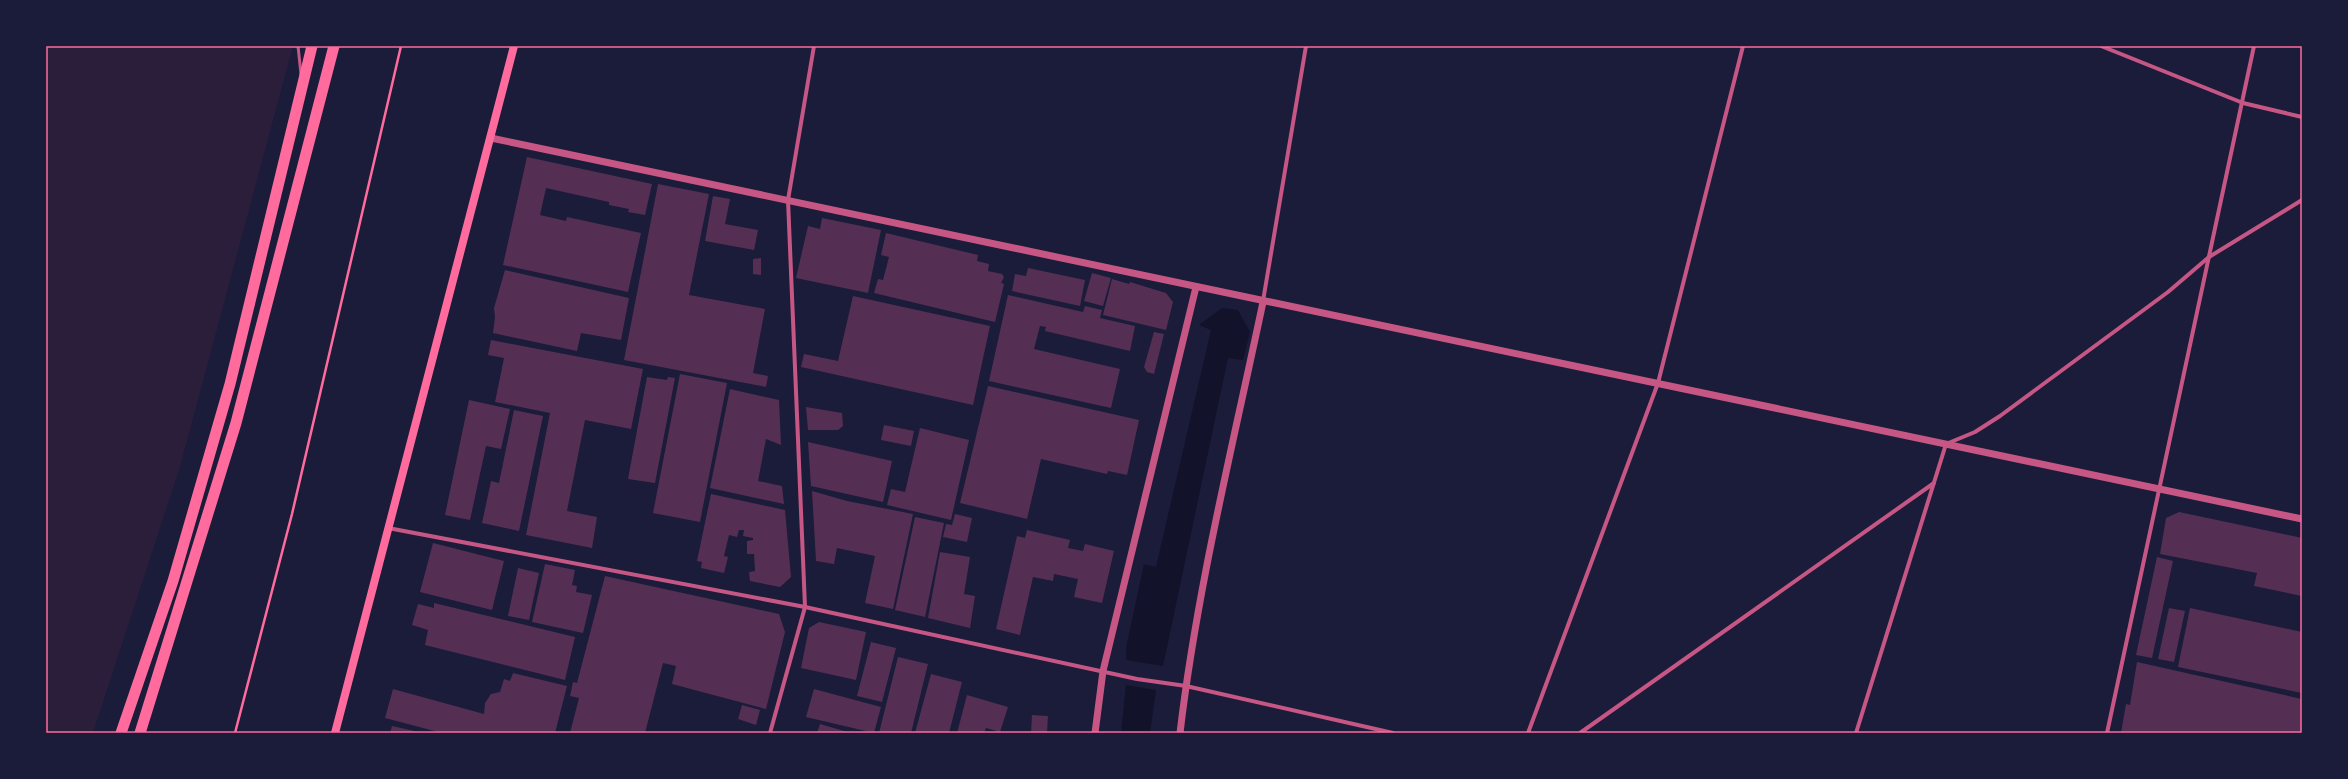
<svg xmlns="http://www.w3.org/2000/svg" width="2348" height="779" font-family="'Asap Condensed',sans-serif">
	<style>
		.green { fill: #2a1e3b }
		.water { fill: #12122b }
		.building { fill: #542f53 }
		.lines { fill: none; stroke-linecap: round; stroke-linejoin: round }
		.path { stroke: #ff6b9d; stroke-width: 2.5 }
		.service { stroke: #c65784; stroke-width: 3 }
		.minor { stroke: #c65784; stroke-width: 4 }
		.tertiary { stroke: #c65784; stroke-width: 7 }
		.secondary { stroke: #ff6b9d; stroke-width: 8 }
		.trunk { stroke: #ff6b9d; stroke-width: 11 }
		.neatline { fill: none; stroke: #ff6b9d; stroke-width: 1.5 }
	</style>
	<rect width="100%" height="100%" fill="#1b1b3a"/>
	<polygon class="green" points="46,46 293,46 180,467 93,733 46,733"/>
	<g class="water">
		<polygon points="1222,308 1238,310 1250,332 1243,360 1228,358 1163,666 1126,660 1126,648 1144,564 1156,567 1211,330 1199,325"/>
		<polygon points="1126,685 1156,690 1150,733 1121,733"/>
	</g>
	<g class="building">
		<polygon points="527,157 652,184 645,215 628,212 629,209 609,205 609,202 546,188 540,215 566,221 567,217 641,233 628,292 503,265"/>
		<polygon points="658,184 709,194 689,295 765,309 753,373 768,376 766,387 624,360"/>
		<polygon points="713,196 730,199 725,224 758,230 754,250 705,241"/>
		<polygon points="822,218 881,230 868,293 796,278 808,226 820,229"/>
		<polygon points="886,233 978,255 977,261 989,264 988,271 1002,274 1004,277 1001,283 1004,284 995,322 874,293 878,279 883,280 889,257 881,255"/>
		<polygon points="761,258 761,275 753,274 753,259"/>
		<polygon points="1028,268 1085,280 1080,306 1012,291 1015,274 1026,276"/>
		<polygon points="505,270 629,298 621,340 581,333 577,351 493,333 495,317 494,308"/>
		<polygon points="1092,273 1111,278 1103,306 1084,301"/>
		<polygon points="1112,279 1129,284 1130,282 1166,293 1173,302 1166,330 1103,315"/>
		<polygon points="1008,295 1083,312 1085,306 1102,310 1100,318 1135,326 1130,351 1045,331 1046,327 1040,326 1034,349 1120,369 1111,408 989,381"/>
		<polygon points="853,296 990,326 973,405 801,367 804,354 838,361"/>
		<polygon points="1154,332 1164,334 1154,374 1147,372 1144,367"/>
		<polygon points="491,340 643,369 631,429 585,420 567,511 597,517 592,548 526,535 550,413 495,402 504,358 488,355"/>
		<polygon points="680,374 727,383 700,522 653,513"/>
		<polygon points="647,377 667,380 668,377 675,378 655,483 628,479"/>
		<polygon points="988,386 1139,420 1127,475 1108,471 1107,474 1041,459 1027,519 960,503"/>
		<polygon points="730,389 779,400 781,445 766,439 758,481 782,486 784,504 710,488"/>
		<polygon points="469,400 510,409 501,449 486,446 470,520 445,515"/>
		<polygon points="806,407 842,413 843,426 838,430 808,430"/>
		<polygon points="514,410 543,416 519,531 482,523 491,481 499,483"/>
		<polygon points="884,425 914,431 911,446 881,440"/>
		<polygon points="920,428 969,440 951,520 887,505 891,489 905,492"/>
		<polygon points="808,442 892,461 883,502 811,486"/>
		<polygon points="812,491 847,501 913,514 893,609 865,603 875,556 837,548 834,564 816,561"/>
		<polygon points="711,494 785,510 791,577 780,587 750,581 749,572 755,571 754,554 747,554 747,541 753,540 753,538 743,536 744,530 739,530 737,537 729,535 724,556 728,557 724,573 701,568 702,562 697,561"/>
		<polygon points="2179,512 2302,538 2302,596 2254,586 2257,573 2160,554 2166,518"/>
		<polygon points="955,514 972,518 967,542 943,537 946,524 952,525"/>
		<polygon points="915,517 944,523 925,617 895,610"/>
		<polygon points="1027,530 1070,540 1068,548 1083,551 1085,544 1114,551 1102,603 1074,597 1078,579 1054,574 1053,581 1033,577 1020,635 996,629 1017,536 1025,538"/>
		<polygon points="433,543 504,561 492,610 420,592"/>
		<polygon points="940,552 970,557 964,594 975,596 970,628 928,618"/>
		<polygon points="2157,557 2173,561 2152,658 2136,655"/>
		<polygon points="545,564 575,570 572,585 577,586 576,592 592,595 583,633 532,622"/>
		<polygon points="518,568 539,573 529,620 508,616"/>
		<polygon points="605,576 779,614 785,632 766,709 672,684 676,666 663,663 645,733 570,733 579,698 570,696 573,682 577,683"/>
		<polygon points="434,603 575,637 565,680 425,645 428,630 412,625 418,604 434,608"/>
		<polygon points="2169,608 2185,611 2174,662 2158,659"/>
		<polygon points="2190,608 2302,632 2302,693 2178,667"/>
		<polygon points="819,622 866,632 856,680 801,668 809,628"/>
		<polygon points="871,642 896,648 882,702 857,696"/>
		<polygon points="898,657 928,664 911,733 879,733"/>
		<polygon points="2137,662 2302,699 2302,733 2121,733 2126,704 2130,705"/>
		<polygon points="513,673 567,686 555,733 442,733 385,718 393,689 484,714 485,703 491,694 500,692 504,679 510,681"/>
		<polygon points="931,674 962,682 949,733 915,733"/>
		<polygon points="814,689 881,707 874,733 806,717"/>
		<polygon points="967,695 1008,707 1000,732 986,728 984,733 957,733"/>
		<polygon points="742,705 760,710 756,725 738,719"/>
		<polygon points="1032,715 1048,716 1047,733 1031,733"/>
		<polygon points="820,724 851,733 817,733"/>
		<polygon points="392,726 419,732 419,733 390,733"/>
	</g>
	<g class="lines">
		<polyline class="path" points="235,733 292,514 401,46"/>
		<polyline class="service" points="298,46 301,74"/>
		<g class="minor">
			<polyline points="2101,46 2243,103 2302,117"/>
			<polyline points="1263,301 1306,46"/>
			<polyline points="388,528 805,607 1137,679 1186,686 1393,733"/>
			<polyline points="770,733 805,607 788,200 814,46"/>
			<polyline points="1528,733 1658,383 1743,46"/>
			<polyline points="1580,733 1934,483"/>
			<polyline points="1856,733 1946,444 1975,432 2000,416 2168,292 2209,257 2302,200"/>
			<polyline points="2107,733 2254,46"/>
		</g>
		<g class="tertiary">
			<polyline points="491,138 2302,519"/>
			<polyline points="1095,733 1103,671 1196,287"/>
			<path d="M1180,733C1197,588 1233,445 1263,302"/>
		</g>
		<polyline class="secondary" points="335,733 514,46"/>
		<g class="trunk">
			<polyline points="121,733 173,581 230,384 312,46"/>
			<polyline points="140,733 236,423 334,46"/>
		</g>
	</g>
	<rect width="2348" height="779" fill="none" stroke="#1b1b3a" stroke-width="94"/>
	<rect x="47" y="47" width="2254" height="685" class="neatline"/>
</svg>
